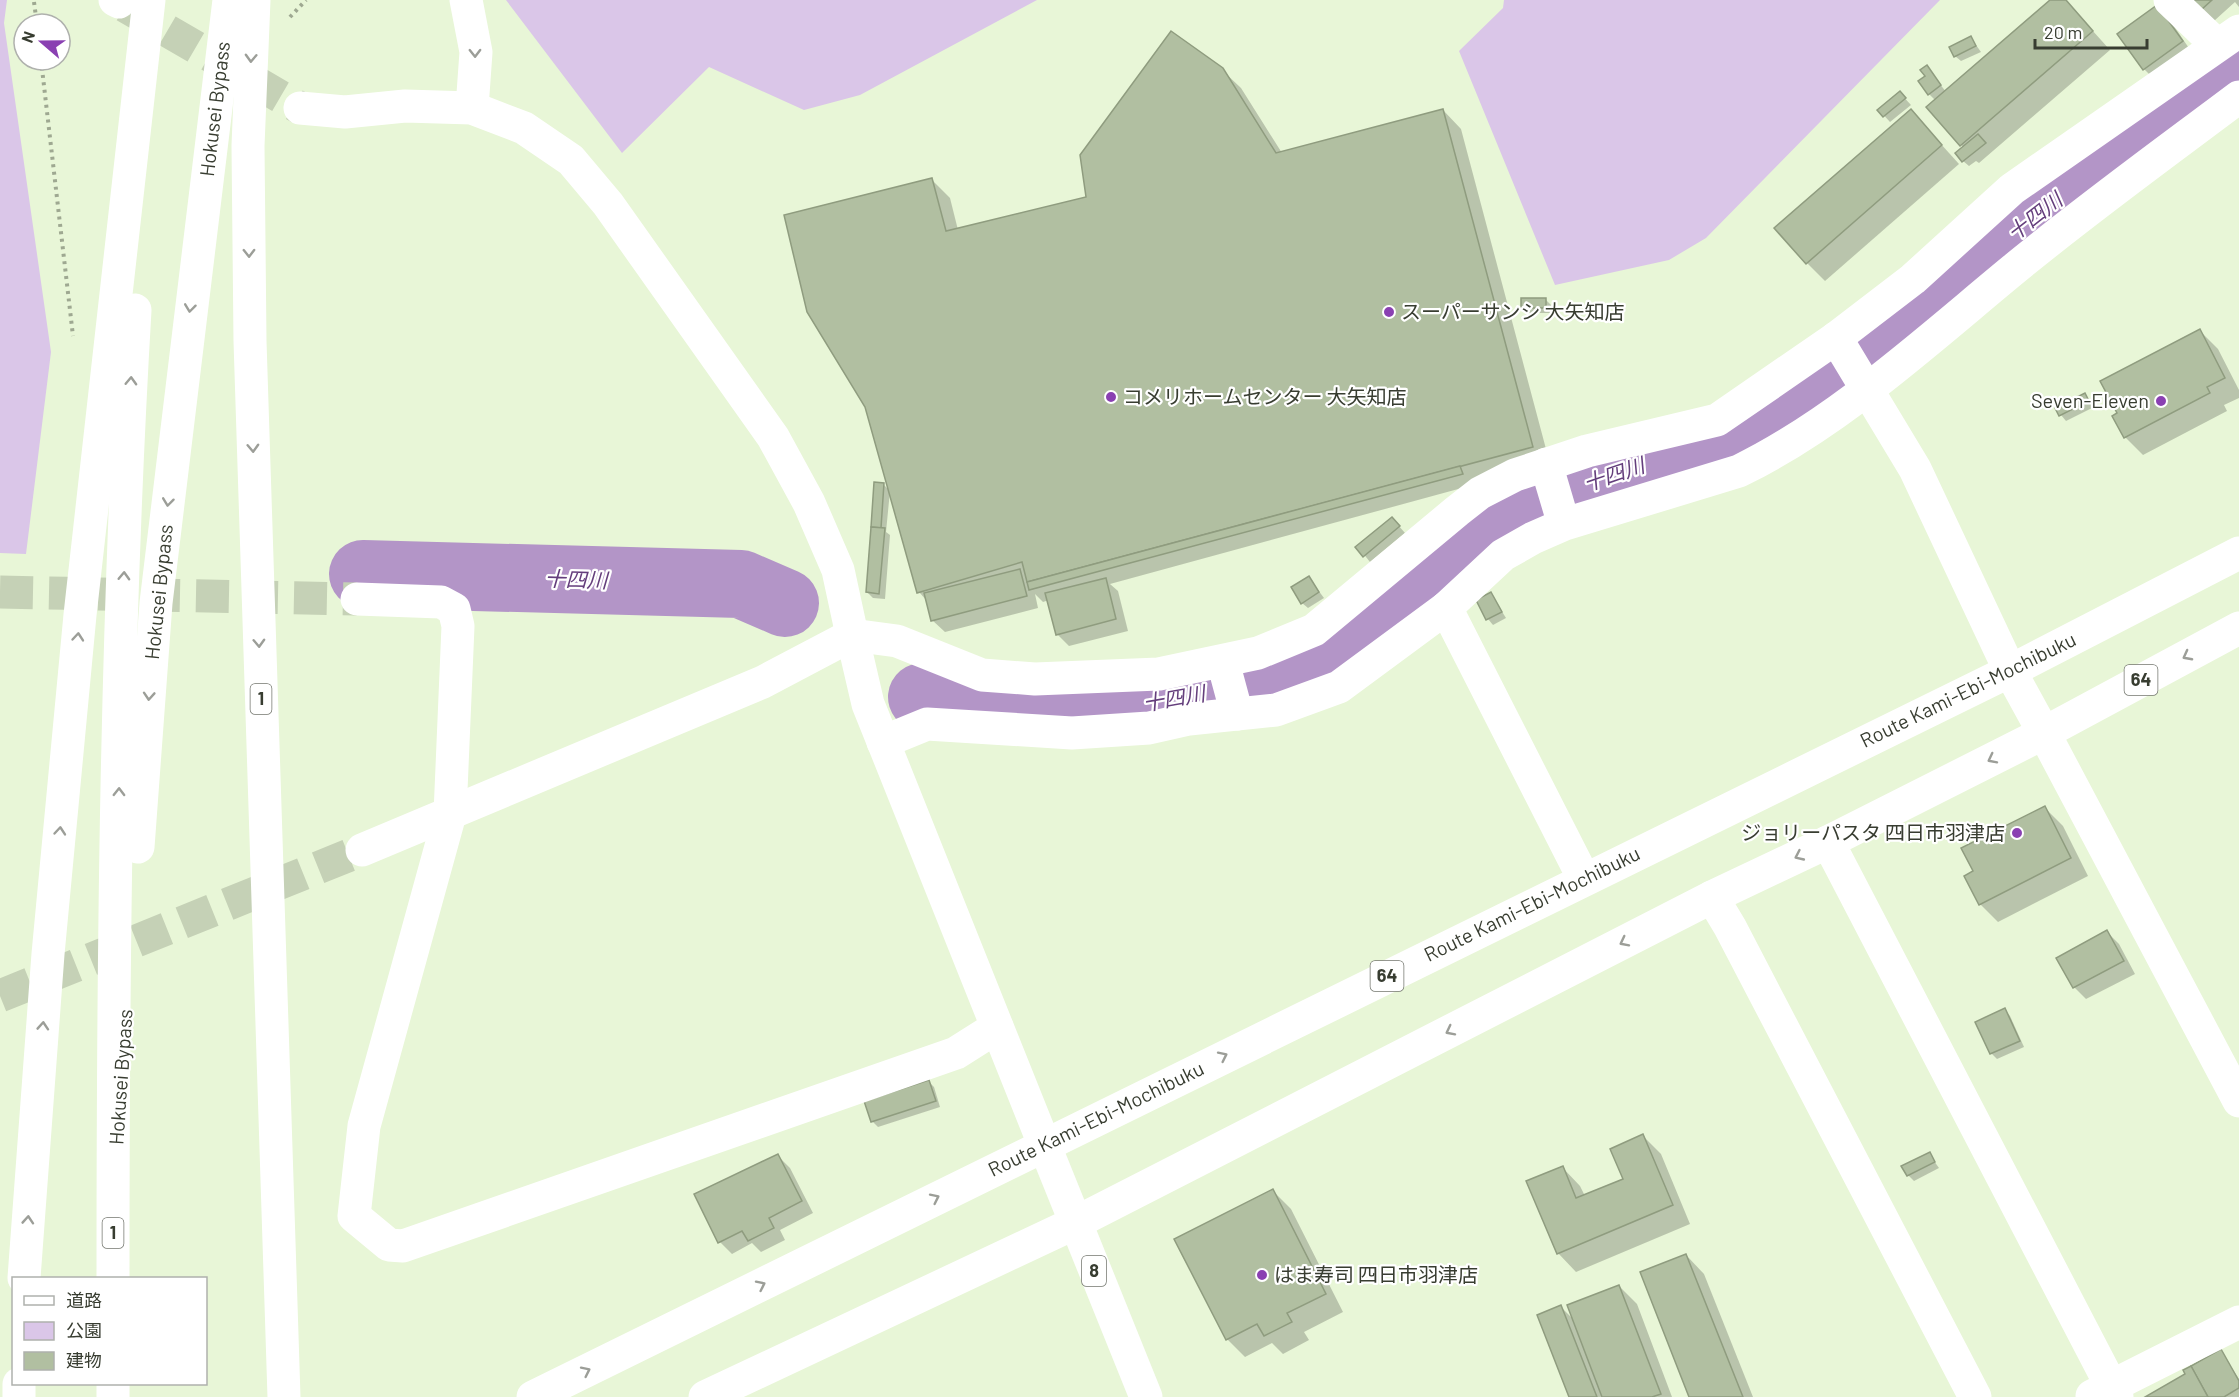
<svg xmlns="http://www.w3.org/2000/svg" width="2239" height="1397" font-family="Barlow,'Noto Sans JP',sans-serif">
	<style>
		.green { fill: #dac6e8 }
		.shadow { fill: #0003 }
		.lines { fill: none; stroke-linecap: round; stroke-linejoin: round }
		.river { stroke: #b395c7; stroke-width: 68 }
		.building { fill: #b1bfa1; stroke: #8f9c7f; stroke-width: 1.5 }
		.minor-tunnel { stroke: #c5d1b6; stroke-width: 33; stroke-dasharray: 33 16; stroke-linecap: butt }
		.tertiary-tunnel { stroke: #c5d1b6; stroke-width: 33; stroke-dasharray: 33 16; stroke-linecap: butt }
		.path { stroke: #9ea891; stroke-width: 4; stroke-dasharray: 3 4.5; stroke-linecap: butt }
		.minor { stroke: #fff; stroke-width: 33 }
		.tertiary { stroke: #fff; stroke-width: 33 }
		.primary { stroke: #fff; stroke-width: 33 }
		.trunk { stroke: #fff; stroke-width: 33 }
		.oneway { stroke: #9c9e98 }
		.poi-dot { fill: #8a40b2; stroke: #fff; stroke-width: 2 }
		.labels { text-anchor: middle; stroke-width: 4.5; stroke-linejoin: round; paint-order: stroke }
		.shield { fill: #fff; stroke: #74776f; stroke-width: 1.5 }
		.shield-label { font-size: 18px; font-weight: bold; fill: #383d31 }
		.street-label { font-size: 20px; fill: #383d31; stroke: #fff }
		.poi-label { font-size: 20px; fill: #383d31; stroke: #fff; text-anchor: start }
		.water-label { font-size: 21px; font-style: italic; fill: #643e7c; stroke: #fff }
	</style>
	<rect width="100%" height="100%" fill="#e8f6d7"/>
	<g class="green">
		<polygon points="0,0 7,0 4,23 51,352 26,554 0,553"/>
		<polygon points="506,0 1037,0 860,95 804,110 709,67 622,153"/>
		<polygon points="1504,0 1940,0 1706,238 1669,260 1555,285 1459,51 1503,8"/>
	</g>
	<g class="shadow">
		<polygon points="2052,0 2065,0 2110,50 1979,163 1976,161 1969,166 1963,161 1964,148 1928,108 1936,101 1929,94 1927,67 1946,92"/>
		<polygon points="2194,0 2239,0 2239,7 2235,2 2214,21"/>
		<polygon points="2169,19 2193,54 2156,81 2144,69"/>
		<polygon points="1971,38 1981,52 1961,61 1955,56"/>
		<polygon points="1222,70 1241,88 1282,153 1443,110 1461,129 1550,464 1110,584 1118,591 1128,631 1069,646 1057,634 1049,600 1043,602 1035,594 1038,608 945,632 932,620 927,601 919,592 932,180 950,198 958,230 1088,198"/>
		<polygon points="1900,93 1911,105 1890,122 1879,110"/>
		<polygon points="1911,111 1959,164 1825,281 1807,263"/>
		<polygon points="1545,299 1551,305 1551,313 1528,313 1522,307"/>
		<polygon points="2200,331 2218,349 2239,390 2239,398 2224,405 2227,411 2143,455 2125,437"/>
		<polygon points="2085,395 2094,407 2066,421 2061,415"/>
		<polygon points="884,485 890,491 886,532 890,535 885,599 873,598 867,592"/>
		<polygon points="1398,525 1405,533 1370,562 1358,547"/>
		<polygon points="1309,578 1324,598 1308,608 1302,603"/>
		<polygon points="1491,594 1506,618 1493,625 1488,619"/>
		<polygon points="2045,808 2063,826 2088,876 1998,922 1980,904 1975,872"/>
		<polygon points="2107,932 2119,944 2135,974 2086,999 2074,987"/>
		<polygon points="2005,1010 2010,1016 2024,1047 1997,1059 1991,1053"/>
		<polygon points="928,1081 934,1087 940,1107 878,1127 872,1121"/>
		<polygon points="1643,1136 1661,1154 1690,1224 1576,1272 1558,1253 1562,1167 1580,1186 1585,1196 1624,1180"/>
		<polygon points="1929,1154 1939,1168 1914,1181 1908,1175"/>
		<polygon points="778,1156 790,1168 813,1213 780,1230 785,1240 761,1252 752,1243 732,1254 720,1242"/>
		<polygon points="1273,1191 1291,1209 1343,1312 1304,1332 1309,1340 1283,1354 1272,1343 1245,1357 1227,1339"/>
		<polygon points="1686,1255 1704,1274 1753,1397 1691,1397"/>
		<polygon points="1619,1286 1637,1304 1672,1397 1570,1397 1561,1307 1575,1321"/>
		<polygon points="2221,1351 2239,1379 2239,1397 2148,1397 2187,1375"/>
	</g>
	<g class="lines">
		<g class="river">
			<polyline points="363,574 741,584 785,603"/>
			<polyline points="922,697 1039,708 1098,710 1164,704 1280,678 1336,655 1405,601 1495,523 1520,508 1648,463 1731,449 1758,434 1873,352 2037,214 2239,67"/>
		</g>
	</g>
	<g class="building">
		<polygon points="2050,0 2066,0 2093,31 1960,146 1926,107"/>
		<polygon points="2192,0 2212,0 2201,10"/>
		<polygon points="2157,5 2183,41 2143,70 2117,34"/>
		<polygon points="1171,31 1223,68 1276,153 1443,109 1533,447 1027,582 1022,562 917,593 865,407 807,312 784,215 932,178 946,231 1086,197 1080,155"/>
		<polygon points="1971,36 1976,46 1954,57 1949,47"/>
		<polygon points="1927,65 1941,85 1928,95 1918,81 1925,76 1920,70"/>
		<polygon points="1900,91 1906,98 1883,117 1877,110"/>
		<polygon points="1911,109 1942,145 1806,264 1774,228"/>
		<polygon points="1978,134 1986,143 1962,162 1955,153"/>
		<rect x="1521" y="298" width="25" height="10"/>
		<polygon points="2200,329 2225,378 2207,387 2210,393 2124,438 2112,416 2117,413 2100,381"/>
		<polygon points="2085,393 2089,401 2059,416 2055,408"/>
		<polygon points="1460,466 1463,474 1029,590 1027,582"/>
		<polygon points="874,482 884,483 881,528 871,527"/>
		<polygon points="1392,517 1400,526 1363,557 1355,547"/>
		<polygon points="871,527 885,528 879,594 866,592"/>
		<polygon points="1020,569 1027,596 931,621 924,593"/>
		<polygon points="1309,576 1319,592 1301,604 1291,587"/>
		<polygon points="1106,578 1116,619 1056,635 1045,593"/>
		<polygon points="1491,592 1502,612 1486,620 1476,600"/>
		<polygon points="2045,806 2071,858 1979,905 1964,876 1973,871 1961,848"/>
		<polygon points="2107,930 2124,961 2073,988 2056,958"/>
		<polygon points="2005,1008 2020,1041 1990,1054 1975,1022"/>
		<polygon points="929,1080 936,1101 871,1122 864,1101"/>
		<polygon points="1643,1134 1673,1205 1557,1254 1526,1181 1563,1166 1576,1198 1623,1179 1610,1149"/>
		<polygon points="1930,1152 1935,1162 1907,1176 1901,1166"/>
		<polygon points="778,1154 802,1201 769,1218 774,1228 748,1241 742,1231 718,1243 694,1194"/>
		<polygon points="1273,1189 1326,1294 1287,1313 1292,1322 1264,1336 1257,1324 1226,1340 1174,1239"/>
		<polygon points="1686,1254 1743,1397 1689,1397 1640,1272"/>
		<polygon points="1619,1285 1661,1394 1652,1397 1602,1397 1567,1305"/>
		<polygon points="1561,1305 1597,1397 1569,1397 1537,1315"/>
		<polygon points="2221,1349 2239,1381 2239,1388 2224,1397 2208,1397 2191,1366"/>
		<polygon points="2191,1366 2208,1397 2145,1397 2185,1374 2183,1370"/>
	</g>
	<g class="lines">
		<g class="minor-tunnel">
			<polyline points="0,592 357,599"/>
			<polyline points="0,996 362,850"/>
		</g>
		<polyline class="tertiary-tunnel" points="125,6 300,108"/>
		<g class="path">
			<polyline points="34,2 37,24"/>
			<polyline points="290,17 306,0"/>
			<polyline points="41,60 73,336"/>
		</g>
		<g class="minor">
			<polyline points="2170,0 2217,45"/>
			<polyline points="1836,338 1915,469 2010,671 2044,733"/>
			<polyline points="1546,464 1562,518"/>
			<polyline points="357,599 441,602 454,609 458,626 450,814 364,1126 354,1216 389,1245 403,1246 956,1053 997,1027"/>
			<path d="M1446,608L1503,555L1533,538L1565,524L1739,471C1838,423 1930,338 2014,269C2087,209 2163,154 2239,97"/>
			<polyline points="852,635 868,704 1044,1144"/>
			<polyline points="1223,662 1237,714"/>
			<polyline points="883,742 927,724 1072,733 1149,728 1189,719 1276,710 1339,687 1446,608 1584,879"/>
			<polyline points="1828,842 2117,1397"/>
			<polyline points="362,850 763,682 852,635 897,641 982,675 1035,679 1159,674 1258,653 1314,630 1457,511 1480,493 1515,475 1587,451 1717,420 1836,338 1913,279 2012,189 2239,31"/>
			<polyline points="1712,897 1730,927 1975,1397"/>
			<polyline points="2092,1396 2239,1322"/>
		</g>
		<g class="tertiary">
			<polyline points="115,0 119,2"/>
			<polyline points="466,0 476,52 472,108"/>
			<polyline points="300,108 345,112 405,106 472,108 524,128 571,160 608,204 773,437 809,503 838,570 852,635"/>
			<polyline points="2044,733 2239,1101"/>
		</g>
		<g class="primary">
			<polyline points="1044,1144 1146,1397"/>
			<polyline points="533,1397 2010,671 2239,553"/>
			<polyline points="705,1397 1075,1223 1712,897 1828,842 2044,733 2239,628"/>
		</g>
		<g class="trunk">
			<polyline points="254,0 248,146 250,341 284,1397"/>
			<polyline points="138,847 156,603 229,0"/>
			<polyline points="24,1278 48,954 80,615 149,0"/>
			<path d="M113,1278C113,956 116,632 135,310"/>
			<polyline points="19,1397 19,1384"/>
			<polyline points="113,1397 113,1384"/>
		</g>
	</g>
	<defs><path id="oneway-chevron" d="M-2-3.5L2.5 0L-2 3.5" fill="none" stroke-width="1.6" stroke-linecap="round" stroke-linejoin="round" transform="scale(1.5)"/></defs>
	<g class="oneway">
		<use href="#oneway-chevron" transform="translate(475 53) rotate(89)"/>
		<use href="#oneway-chevron" transform="translate(251 58) rotate(92)"/>
		<use href="#oneway-chevron" transform="translate(249 253) rotate(89)"/>
		<use href="#oneway-chevron" transform="translate(190 308) rotate(97)"/>
		<use href="#oneway-chevron" transform="translate(131 381) rotate(-88)"/>
		<use href="#oneway-chevron" transform="translate(253 448) rotate(88)"/>
		<use href="#oneway-chevron" transform="translate(168 502) rotate(97)"/>
		<use href="#oneway-chevron" transform="translate(124 576) rotate(-88)"/>
		<use href="#oneway-chevron" transform="translate(78 637) rotate(-85)"/>
		<use href="#oneway-chevron" transform="translate(259 643) rotate(88)"/>
		<use href="#oneway-chevron" transform="translate(2187 656) rotate(152)"/>
		<use href="#oneway-chevron" transform="translate(149 696) rotate(94)"/>
		<use href="#oneway-chevron" transform="translate(1992 759) rotate(153)"/>
		<use href="#oneway-chevron" transform="translate(119 792) rotate(-89)"/>
		<use href="#oneway-chevron" transform="translate(60 831) rotate(-85)"/>
		<use href="#oneway-chevron" transform="translate(1799 856) rotate(155)"/>
		<use href="#oneway-chevron" transform="translate(1624 942) rotate(153)"/>
		<use href="#oneway-chevron" transform="translate(43 1026) rotate(-86)"/>
		<use href="#oneway-chevron" transform="translate(1450 1031) rotate(153)"/>
		<use href="#oneway-chevron" transform="translate(1223 1056) rotate(-26)"/>
		<use href="#oneway-chevron" transform="translate(935 1198) rotate(-26)"/>
		<use href="#oneway-chevron" transform="translate(28 1220) rotate(-86)"/>
		<use href="#oneway-chevron" transform="translate(761 1285) rotate(-26)"/>
		<use href="#oneway-chevron" transform="translate(586 1371) rotate(-26)"/>
	</g>
	<g class="poi-dot">
		<circle cx="1389" cy="312" r="6"/>
		<circle cx="1111" cy="397" r="6"/>
		<circle cx="2161" cy="401" r="6"/>
		<circle cx="2017" cy="833" r="6"/>
		<circle cx="1262" cy="1275" r="6"/>
	</g>
	<g class="labels">
		<g class="shield">
			<rect x="2124.5" y="665" width="33" height="30" rx="4.5"/>
			<rect x="250.5" y="684" width="21" height="30" rx="4.5"/>
			<rect x="1370.5" y="961" width="33" height="30" rx="4.5"/>
			<rect x="102.5" y="1218" width="21" height="30" rx="4.5"/>
			<rect x="1082" y="1256" width="24" height="30" rx="4.5"/>
		</g>
		<g class="shield-label">
			<text x="2141" y="686">64</text>
			<text x="261" y="705">1</text>
			<text x="1387" y="982">64</text>
			<text x="113" y="1239">1</text>
			<text x="1094" y="1277">8</text>
		</g>
		<g class="street-label">
			<text transform="translate(215 109) rotate(-83)" y="7">Hokusei Bypass</text>
			<text transform="translate(159 592) rotate(-84)" y="7">Hokusei Bypass</text>
			<text transform="translate(1968 690) rotate(-26)" y="7">Route Kami-Ebi-Mochibuku</text>
			<text transform="translate(1532 904) rotate(-26)" y="7">Route Kami-Ebi-Mochibuku</text>
			<text transform="translate(121 1077) rotate(-86)" y="7">Hokusei Bypass</text>
			<text transform="translate(1096 1119) rotate(-26)" y="7">Route Kami-Ebi-Mochibuku</text>
		</g>
		<g class="poi-label">
			<text x="1401" y="319">スーパーサンシ 大矢知店</text>
			<text x="1123" y="404">コメリホームセンター 大矢知店</text>
			<text x="2149" y="408" text-anchor="end">Seven-Eleven</text>
			<text x="2005" y="840" text-anchor="end">ジョリーパスタ 四日市羽津店</text>
			<text x="1274" y="1282">はま寿司 四日市羽津店</text>
		</g>
		<g class="water-label">
			<text transform="translate(2035 217) rotate(-38)" y="7">十四川</text>
			<text transform="translate(1614 475) rotate(-19)" y="7">十四川</text>
			<text transform="translate(576 580) rotate(2)" y="7">十四川</text>
			<text transform="translate(1174 699) rotate(-10)" y="7">十四川</text>
		</g>
	</g>
	<rect x="12" y="1277" width="195" height="108" fill="#ffffff" stroke="#afb1ad" stroke-width="1.5"/>
	<rect x="24" y="1296" width="30" height="9" fill="#ffffff" stroke="#afb1ad" stroke-width="1.5"/>
	<text x="66" y="1307" font-size="18" fill="#383d31">道路</text>
	<rect x="24" y="1322" width="30" height="18" fill="#dac6e8" stroke="#afb1ad" stroke-width="1.5"/>
	<text x="66" y="1337" font-size="18" fill="#383d31">公園</text>
	<rect x="24" y="1352" width="30" height="18" fill="#b1bfa1" stroke="#afb1ad" stroke-width="1.5"/>
	<text x="66" y="1367" font-size="18" fill="#383d31">建物</text>
	<g transform="translate(42 42) rotate(290)"><circle r="28" fill="#ffffff" stroke="#afb1ad" stroke-width="1.5"/>
	<path d="M0-4.5L10 22L0 15L-10 22Z" fill="#8a40b2"/>
	<text y="-9" font-size="16" font-weight="bold" text-anchor="middle" fill="#383d31">N</text>
	</g>
	<path d="M2035 39v9h112v-9" fill="none" stroke="#383d31" stroke-width="3"/>
	<text x="2044" y="39" font-size="18" fill="#383d31" stroke="#ffffff" stroke-width="4.5" paint-order="stroke">20 m</text>
</svg>
